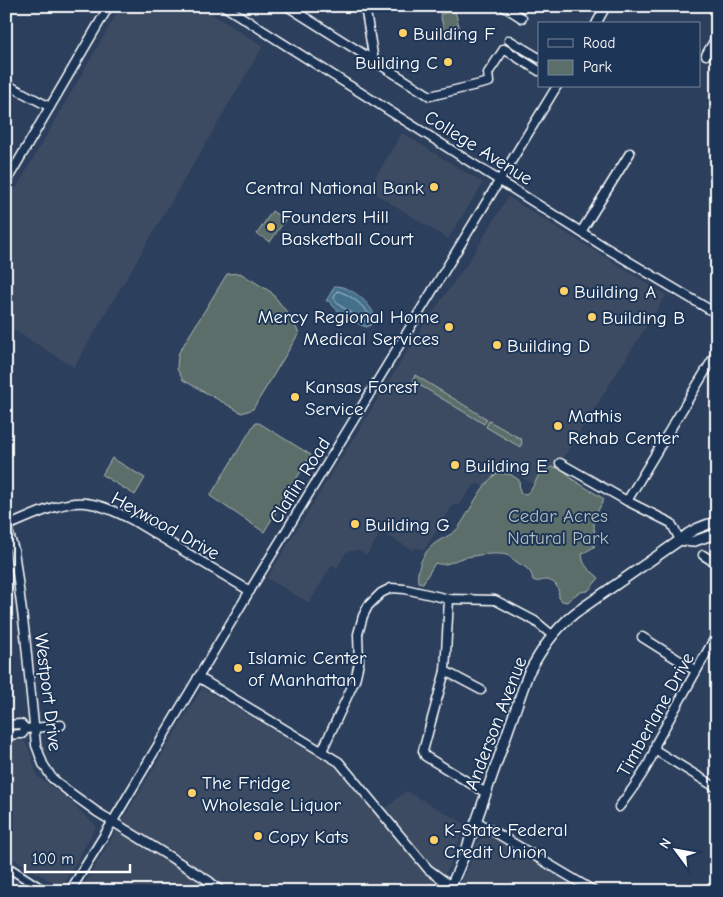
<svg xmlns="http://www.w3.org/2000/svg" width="723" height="897" font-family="'Comic Neue',sans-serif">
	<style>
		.built { fill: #3e4b62 }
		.green { fill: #5b6e69; stroke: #adb6b4 }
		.water { fill: #45708c; stroke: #8fa9ba }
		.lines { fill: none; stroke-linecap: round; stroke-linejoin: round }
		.shore { stroke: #b5c6d1; stroke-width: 1 }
		.minor-casing { stroke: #fff; stroke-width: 11 }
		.major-casing { stroke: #fff; stroke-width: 12 }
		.minor { stroke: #1d3557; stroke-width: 8 }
		.major { stroke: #1d3557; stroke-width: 9 }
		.poi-dot { fill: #ffd166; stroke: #1d3557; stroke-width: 2 }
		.labels { text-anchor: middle; stroke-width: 4; stroke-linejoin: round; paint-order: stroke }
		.poi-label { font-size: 19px; fill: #fff; stroke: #1d3557; text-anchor: start }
		.street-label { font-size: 19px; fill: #fff; stroke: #1d3557 }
		.park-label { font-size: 19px; fill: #b5bebc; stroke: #1d3557 }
	</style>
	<rect width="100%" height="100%" fill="#2c3f5c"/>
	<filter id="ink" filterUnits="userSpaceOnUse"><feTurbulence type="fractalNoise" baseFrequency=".02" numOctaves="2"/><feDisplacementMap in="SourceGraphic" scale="10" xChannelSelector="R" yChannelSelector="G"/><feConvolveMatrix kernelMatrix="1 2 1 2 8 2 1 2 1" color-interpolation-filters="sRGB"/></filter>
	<g filter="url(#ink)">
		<g class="built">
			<polygon points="121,6 199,6 263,46 74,367 6,325 6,206"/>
			<polygon points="402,133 483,183 448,239 368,189"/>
			<polygon points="508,197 666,295 543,490 508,469 491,493 478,483 472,487 459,505 453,505 424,550 416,547 413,550 381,532 367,555 358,550 346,552 337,568 332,565 309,603 267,578 425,323 469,261"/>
			<polygon points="202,688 328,761 342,774 377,816 406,791 465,824 449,867 435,891 80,891"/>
			<polygon points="6,739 25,742 31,754 37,776 64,796 96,826 62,888 6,854"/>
			<polygon points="489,835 495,837 581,891 457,891 470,864 477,842 484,836"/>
		</g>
		<g class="green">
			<polygon points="455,11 461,33 446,37 440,14"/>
			<polygon points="272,211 285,220 270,242 257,234"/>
			<polygon points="240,273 271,292 290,316 299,333 253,409 242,413 183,380 177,369 178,354 227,274"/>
			<polygon points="415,375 487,419 484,424 413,381"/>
			<polygon points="489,421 521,439 522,443 520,447 486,427"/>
			<polygon points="255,423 259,423 311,455 264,532 210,496"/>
			<polygon points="112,458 145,478 135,495 102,475"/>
			<path d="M552,467L563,469L572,479L604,499C596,515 591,521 596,539L594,547L582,554C583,568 591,570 599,578L588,591C579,591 573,596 567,602L562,601L559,598C559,589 557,581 546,580C540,580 539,583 533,580C532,571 526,567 518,563C515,561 512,558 509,556C500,551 471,556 462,558C452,561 446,567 435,563L423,583L418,582C416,568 424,550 437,542C444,537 453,535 459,527C472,508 479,488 497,473L510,474L519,480L520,493L526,494C540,483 532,474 552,467Z"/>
		</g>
		<path class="water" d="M335,286C350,286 368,301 374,314L373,323L367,327C357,325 334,310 329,301H326Z"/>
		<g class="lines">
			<path class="shore" d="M337,291C349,293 362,305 369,314L368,319L365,321L362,320L339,305L334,298Z"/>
			<defs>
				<g id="minor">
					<polyline points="224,6 603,246 717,314"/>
					<polyline points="287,6 430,96 489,82 488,73 504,49 539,71"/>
					<polyline points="365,6 374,61"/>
					<polyline points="503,6 522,18"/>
					<polyline points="596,24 606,6"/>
					<polyline points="509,40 539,58"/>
					<polyline points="706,55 717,36"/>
					<polyline points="6,84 50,107"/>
					<polyline points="6,182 109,6"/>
					<polyline points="581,232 630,153"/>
					<polyline points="560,463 627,501 671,523 680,540"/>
					<polyline points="627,501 717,352"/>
					<polyline points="6,525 14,550 25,635 36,745 43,764 52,778 68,791 97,812 209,881 221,891"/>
					<path d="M7,526C30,517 61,500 86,503C103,505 119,513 134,521L250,591"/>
					<polyline points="703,555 717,564"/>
					<polyline points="449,599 445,671 423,751 425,756 486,793"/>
					<polyline points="642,637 696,671"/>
					<polyline points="445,671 481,690"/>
					<polyline points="198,677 339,762 428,869 451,886"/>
					<polyline points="6,725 21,724 26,729"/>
					<polyline points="6,735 22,734 26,729 61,725"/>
					<polyline points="655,750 717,788"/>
					<polyline points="322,751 355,680 359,663 358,634 363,616 368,606 381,593 391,588 405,589 449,599 495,600 535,621 552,635"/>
					<path d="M619,807C631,791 654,761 656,743L717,634"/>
					<polyline points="476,821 594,891"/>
					<polyline points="6,866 45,891"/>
					<polyline points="70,891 113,821 249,592 557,86"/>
				</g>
				<g id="major">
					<polyline points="680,540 692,542 717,533"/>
					<path d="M449,891L464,856L528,674C541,650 554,630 575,613L680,540C691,530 702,525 717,522"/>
				</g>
			</defs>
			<use href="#minor" class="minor-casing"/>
			<use href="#major" class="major-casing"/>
			<use href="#minor" class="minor"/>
			<use href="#major" class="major"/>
		</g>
	</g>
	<g class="poi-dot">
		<circle cx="403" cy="33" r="5"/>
		<circle cx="448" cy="62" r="5"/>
		<circle cx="434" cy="187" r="5"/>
		<circle cx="271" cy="227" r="5"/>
		<circle cx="564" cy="291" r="5"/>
		<circle cx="592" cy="317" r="5"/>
		<circle cx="449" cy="327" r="5"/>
		<circle cx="497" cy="345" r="5"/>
		<circle cx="295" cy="397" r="5"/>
		<circle cx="558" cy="426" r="5"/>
		<circle cx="455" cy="465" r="5"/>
		<circle cx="355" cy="524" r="5"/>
		<circle cx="238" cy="668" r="5"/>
		<circle cx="192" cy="793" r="5"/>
		<circle cx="258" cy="836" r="5"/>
		<circle cx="434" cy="840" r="5"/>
	</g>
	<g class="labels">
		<g class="poi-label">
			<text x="413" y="40">Building F</text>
			<text x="438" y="69" text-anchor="end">Building C</text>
			<text x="424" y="194" text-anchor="end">Central National Bank</text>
			<text x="281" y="223">Founders Hill<tspan x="281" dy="22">Basketball Court</tspan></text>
			<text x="574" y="298">Building A</text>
			<text x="439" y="323" text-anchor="end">Mercy Regional Home<tspan x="439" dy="22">Medical Services</tspan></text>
			<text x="602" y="324">Building B</text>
			<text x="507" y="352">Building D</text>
			<text x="305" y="393">Kansas Forest<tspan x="305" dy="22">Service</tspan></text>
			<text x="568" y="422">Mathis<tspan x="568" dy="22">Rehab Center</tspan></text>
			<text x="465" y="472">Building E</text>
			<text x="365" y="531">Building G</text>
			<text x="248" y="664">Islamic Center<tspan x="248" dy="22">of Manhattan</tspan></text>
			<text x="202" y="789">The Fridge<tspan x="202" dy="22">Wholesale Liquor</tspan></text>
			<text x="444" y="836">K-State Federal<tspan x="444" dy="22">Credit Union</tspan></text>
			<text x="268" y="843">Copy Kats</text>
		</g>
		<g class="street-label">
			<text transform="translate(479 147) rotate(32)" y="7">College Avenue</text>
			<text transform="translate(299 480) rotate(-58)" y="7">Claflin Road</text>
			<text transform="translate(166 525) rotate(29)" y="7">Heywood Drive</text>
			<text transform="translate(49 692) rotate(83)" y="7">Westport Drive</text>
			<text transform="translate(655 714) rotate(-61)" y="7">Timberlane Drive</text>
			<text transform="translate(495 723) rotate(-69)" y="7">Anderson Avenue</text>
		</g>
		<g class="park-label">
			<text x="558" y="522">Cedar Acres<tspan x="558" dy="22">Natural Park</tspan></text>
		</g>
	</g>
	<rect width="723" height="897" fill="none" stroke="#1d3557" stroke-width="25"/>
	<rect x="12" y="12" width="698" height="872" fill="none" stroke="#fff" stroke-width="2" filter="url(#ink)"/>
	<rect x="538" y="22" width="162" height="65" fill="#1d3557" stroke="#77869a"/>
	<rect x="548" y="39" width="25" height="8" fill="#1d3557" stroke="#77869a"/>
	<text x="583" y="48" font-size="15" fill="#ffffff">Road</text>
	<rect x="548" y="60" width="25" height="15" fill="#5b6e69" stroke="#77869a"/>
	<text x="583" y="72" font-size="15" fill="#ffffff">Park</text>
	<g transform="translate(676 850) rotate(302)" stroke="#1d3557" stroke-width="4" paint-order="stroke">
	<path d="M0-4L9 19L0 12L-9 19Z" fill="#ffffff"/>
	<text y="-8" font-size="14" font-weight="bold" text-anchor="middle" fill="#ffffff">N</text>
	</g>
	<path d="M25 864v8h105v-8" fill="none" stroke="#ffffff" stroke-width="2.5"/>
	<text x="32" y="864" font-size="15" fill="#ffffff" stroke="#1d3557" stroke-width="4" paint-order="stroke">100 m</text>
</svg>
